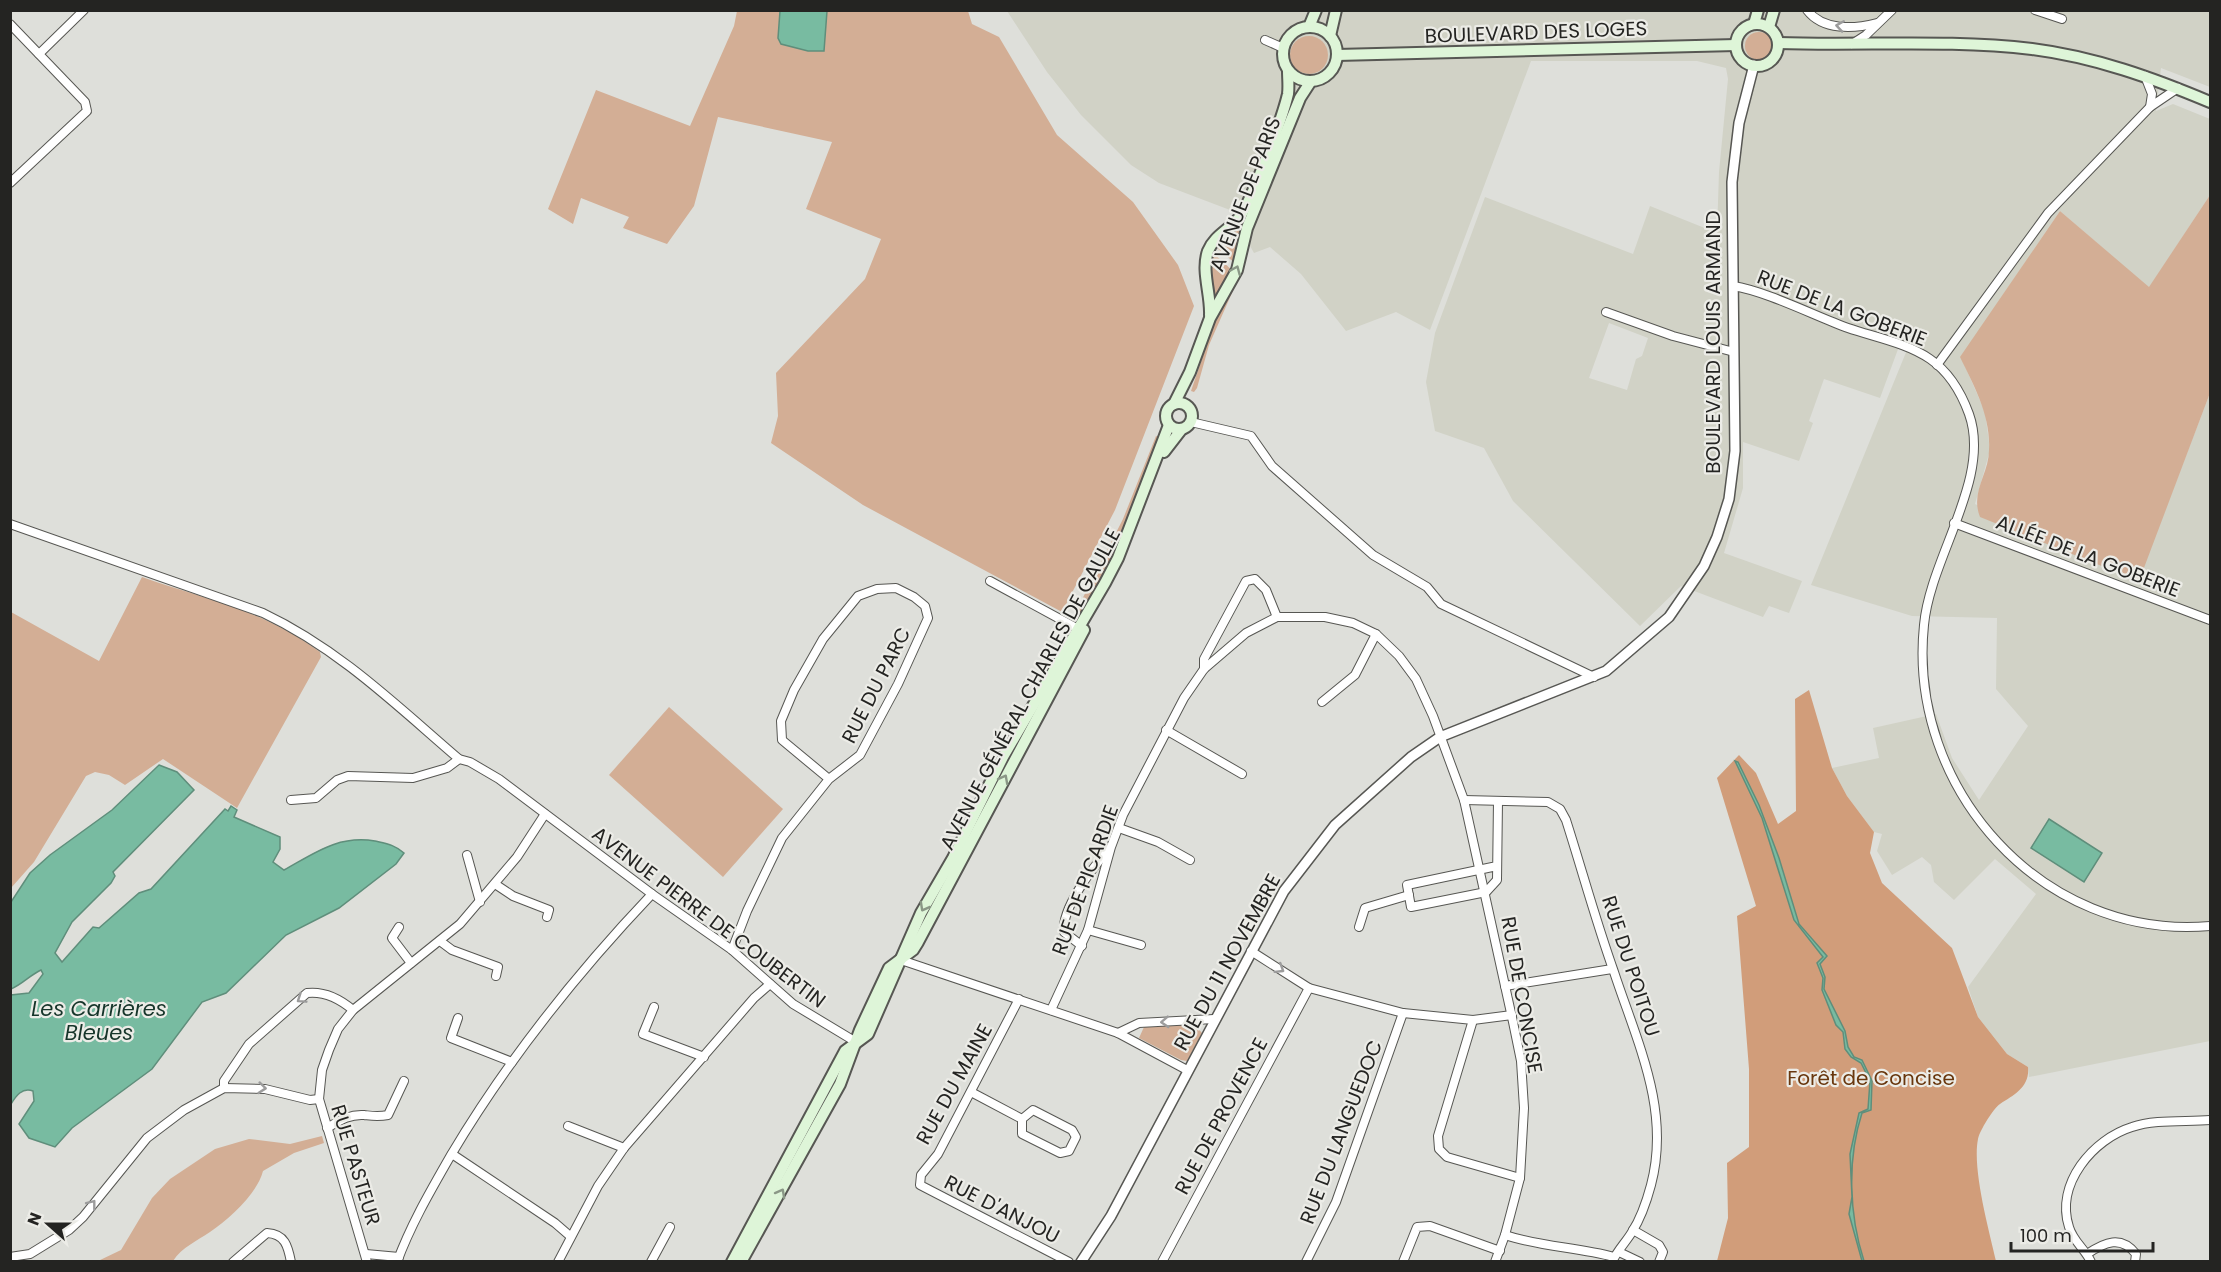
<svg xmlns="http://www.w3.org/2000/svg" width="2221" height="1272" font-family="Poppins,sans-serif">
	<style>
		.built { fill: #d1d2c6; fill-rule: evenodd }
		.green { fill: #d3ae95 }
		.forest { fill: #d19d7a }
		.water { fill: #78bba1; stroke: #5f8e7b; stroke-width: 1.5 }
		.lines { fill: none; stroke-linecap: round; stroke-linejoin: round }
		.minor-casing { stroke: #575753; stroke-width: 10 }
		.tertiary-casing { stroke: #575753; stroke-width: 12 }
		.secondary-casing { stroke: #575753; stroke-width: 14 }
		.minor { stroke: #fff; stroke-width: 8 }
		.tertiary { stroke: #fff; stroke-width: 9 }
		.secondary { stroke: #def5d8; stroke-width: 10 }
		.oneway { stroke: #9c9c9c }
		.oneway2 { stroke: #8a9786 }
		.labels { text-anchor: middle; stroke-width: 4.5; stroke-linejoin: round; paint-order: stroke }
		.street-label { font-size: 20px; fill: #242422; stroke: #ecece7 }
		.park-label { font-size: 20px; fill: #69370e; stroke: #ecece7 }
		.water-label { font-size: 21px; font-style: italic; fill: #16352a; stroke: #ecece7 }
	</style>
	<rect width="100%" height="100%" fill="#dedfda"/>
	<path class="built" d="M1007,11H2210V87L2161,68L2156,111L2173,104L2210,119V195L2149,288L2060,211L1961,357L1985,412L1990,450L1975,504L2138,581L2210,393V1041L2029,1077L2028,1067L2007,1054L1978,1017L1968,987L2036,894L1995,859L1954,900L1934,882L1931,865L1922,857L1892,875L1877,851L1882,834L1874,832L1847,796L1832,768L1879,758L1873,728L1936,714L1952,758L1979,800L2028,726L1996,689L1997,618L1912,616L1811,585L1909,345L1901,341L1880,398L1824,379L1809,421L1813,423L1799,461L1743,442V488L1724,553L1802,581L1789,613L1769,606L1763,617L1681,586L1640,626L1513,501L1484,448L1435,431L1426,382L1435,333L1485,197L1633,254L1650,206L1717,233L1719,172L1728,79L1726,68L1697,61H1531L1430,330L1396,312L1346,331L1301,274L1270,247L1254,253L1230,210L1159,183L1131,165L1081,115L1047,72ZM1609,323L1648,338L1642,356L1636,359L1627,390L1589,378Z"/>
	<g class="green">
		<polygon points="737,11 968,11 972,24 999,37 1057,135 1133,202 1178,265 1194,306 1115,510 1062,612 863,505 771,443 778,416 776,373 865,279 881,239 806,209 832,142 718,117 694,206 667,244 623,228 629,217 581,198 573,224 548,209 596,90 690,126 734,26"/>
		<circle cx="1759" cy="46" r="14"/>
		<circle cx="1309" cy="55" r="19"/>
		<path d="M2210,195V393L2139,581L1980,517C1970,492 1989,474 1989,450C1991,416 1974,386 1960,357L2060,211L2149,287Z"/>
		<polygon points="1251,200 1237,265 1215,246"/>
		<polygon points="1212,252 1234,272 1214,304 1214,290 1209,272"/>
		<polygon points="1239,277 1209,345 1197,388 1194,392 1191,391 1217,315"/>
		<polygon points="1156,436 1162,438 1116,557 1077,622 1071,621 1123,519"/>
		<path d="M142,577C207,600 264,610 320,652L321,657L237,808L163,759L125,785L109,775L95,772L86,776L34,862L11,888V612L99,661Z"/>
		<polygon points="669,707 783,809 723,877 609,775"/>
		<polygon points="1194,1024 1202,1033 1187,1061 1181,1060 1139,1038 1144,1027"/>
		<path d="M322,1136L324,1143L294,1153L263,1171C257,1194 230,1218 210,1232C197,1241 182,1247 173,1261H98L121,1250L152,1198L170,1179L215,1149L249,1139L290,1144Z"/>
	</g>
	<path class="forest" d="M1809,690L1832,768L1847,796L1874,832L1870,853L1882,883L1952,948L1978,1017L2007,1054L2028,1067C2030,1087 2014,1095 2000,1104C1993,1109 1980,1130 1978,1139C1972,1169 1989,1230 1996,1261H1717L1728,1218L1727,1163L1749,1147V1069L1737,916L1756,906L1717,778L1739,755L1756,773L1778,824L1796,811L1795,699Z"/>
	<g class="water">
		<polygon points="780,11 827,11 824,51 808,51 781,44 778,38"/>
		<path d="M1735,761L1738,762L1759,805L1779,858L1799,924L1827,956L1820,964L1825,977L1824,989L1845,1031L1848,1047L1854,1057L1862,1060L1872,1081L1871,1110L1862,1113C1847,1159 1849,1215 1864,1261H1862L1849,1214L1852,1197L1850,1154L1859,1113L1868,1109L1870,1081L1861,1063L1851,1057L1845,1049L1843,1032L1836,1025L1822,990L1823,978L1817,963L1823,957L1794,920L1762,818Z"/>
		<path d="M159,765L177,772L194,790L113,872L115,876L111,883L72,922L55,953L62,962L93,927L99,928L139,893L151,889L225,809L228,811L231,806L237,810L234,817L280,837V849L273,862L284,870C315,853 338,835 375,841C388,844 395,845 404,853L396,864L339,908L286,935L226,993L202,1002L152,1069L72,1128L55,1147L29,1138L19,1124L34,1101L33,1091C22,1087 16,1096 11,1104V995L29,993L43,974L41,970C30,975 23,984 11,989V902L30,873L50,855L112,810Z"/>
		<polygon points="2049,819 2102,853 2084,882 2031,848"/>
	</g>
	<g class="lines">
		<defs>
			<g id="minor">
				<path d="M1807,10C1823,31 1854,29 1877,23"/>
				<polyline points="2035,10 2062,19"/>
				<polyline points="10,24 85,102 87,111 10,183"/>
				<polyline points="1265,40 1283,48"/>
				<polyline points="1852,44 1866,35 1892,10"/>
				<polyline points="39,54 84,10"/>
				<polyline points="2145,76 2152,94 2150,107 2178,88"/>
				<path d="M1733,286C1766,291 1815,316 1848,328C1874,337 1907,343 1930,359C1949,372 1961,392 1969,414C1992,478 1930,558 1924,625C1907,788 2042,941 2210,926"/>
				<polyline points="1606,312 1673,336 1734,352"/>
				<polyline points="1937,365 2048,213 2150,107"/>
				<polyline points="1191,422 1251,436 1272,466 1373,555 1427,587 1441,604 1594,677"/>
				<polyline points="1954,523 2210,620"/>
				<path d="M10,524L263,613C339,649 396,705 459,759L470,762L499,779L652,894L732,950L793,1004L856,1042"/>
				<polyline points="990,581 1082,631"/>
				<polyline points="1204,669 1204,659 1246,581 1255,579 1266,590 1277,617"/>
				<polyline points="1322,702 1355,675 1376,634"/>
				<polyline points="1166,730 1242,774"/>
				<polyline points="291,800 316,798 337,780 348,776 413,778 447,768 459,759"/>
				<path d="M1464,800L1548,802L1560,809L1566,820C1582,870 1596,922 1614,972C1637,1042 1671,1110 1651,1185C1647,1200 1641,1218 1632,1232C1626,1242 1617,1251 1612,1262"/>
				<polyline points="1119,828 1158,842 1190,860"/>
				<polyline points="467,855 480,902"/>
				<polyline points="1497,866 1407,885 1411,907 1486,892 1497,880 1498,801"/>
				<polyline points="495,884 513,896 549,910 547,917"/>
				<polyline points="399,927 392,938 411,963"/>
				<polyline points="1359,927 1365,908 1409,895"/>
				<polyline points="1088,930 1141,945"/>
				<polyline points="440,941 452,950 498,967 496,976"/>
				<path d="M1082,946L1064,932C1061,908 1094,866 1110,848"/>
				<polyline points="732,950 747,911 782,838 829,779 860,755 898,684 928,618 925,606 914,597 896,588 877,589 858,596 823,639 794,690 781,721 782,740 829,779"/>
				<polyline points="1251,951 1309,988 1403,1013 1473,1020 1512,1015"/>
				<polyline points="901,960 1118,1033 1187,1070"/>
				<polyline points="1505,986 1612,969"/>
				<polyline points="1019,999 938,1154 921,1175 920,1185 1069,1262"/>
				<polyline points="654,1007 643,1034 704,1057"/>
				<polyline points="1051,1010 1088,930 1111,847 1123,815 1184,698 1204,669 1246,633 1277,617 1325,617 1353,623 1376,634 1399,656 1416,679 1433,716 1464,800 1513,1022 1521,1061 1524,1108 1520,1178 1505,1235 1495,1262"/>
				<polyline points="458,1018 451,1038 512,1062"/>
				<polyline points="1473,1020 1438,1136 1439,1149 1447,1157 1520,1178"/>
				<polyline points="1118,1033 1139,1023 1214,1019"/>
				<path d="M224,1088V1081L249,1044L307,993C324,991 340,999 353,1010"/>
				<polyline points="971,1092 1022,1119"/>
				<polygon points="1033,1110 1072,1130 1076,1137 1069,1151 1060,1153 1022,1134 1022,1119"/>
				<polyline points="568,1126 624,1148"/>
				<path d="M327,1128C339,1121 349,1114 364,1115C373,1116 378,1117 388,1115L404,1081"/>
				<polyline points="452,1154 555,1223 570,1236"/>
				<polyline points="1633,1230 1659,1245 1663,1252 1659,1262"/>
				<path d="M1505,1235C1541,1247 1578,1247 1614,1257"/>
				<polyline points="1619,1252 1640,1262"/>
				<polyline points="366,1254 399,1257"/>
				<path d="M2087,1254C2105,1242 2121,1235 2136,1254L2135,1262"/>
				<polyline points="10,1257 30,1254 69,1230 83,1217 147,1138 184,1110 224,1088 265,1089 310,1100 319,1099"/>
				<path d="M233,1262L267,1233C285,1234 288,1246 291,1262"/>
				<polyline points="367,1262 319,1099 322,1070 329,1050 338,1029 353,1010 460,924 517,857 545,814"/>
				<path d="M397,1262C411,1224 431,1190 451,1155C507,1061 576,974 652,894"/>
				<polyline points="558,1262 598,1186 624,1148 754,998 770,984"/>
				<polyline points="651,1262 670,1227"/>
				<polyline points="1162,1262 1309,988"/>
				<polyline points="1306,1262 1336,1202 1403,1013"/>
				<polyline points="1403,1262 1417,1227 1430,1226 1500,1251"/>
				<path d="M2091,1262C2085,1249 2073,1241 2069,1227C2055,1184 2093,1139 2132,1127C2155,1119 2186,1122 2210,1120"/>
			</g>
			<polyline id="tertiary" points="1081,1262 1111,1216 1284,891 1335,825 1411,757 1440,737 1606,671 1669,617 1704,566 1717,537 1729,499 1735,451 1732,182 1739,123 1754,65"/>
			<g id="secondary">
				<polyline points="1754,24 1758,10"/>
				<circle cx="1757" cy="45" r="21"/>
				<circle cx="1310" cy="54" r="27"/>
				<polyline points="1309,27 1316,10"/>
				<polyline points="1769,27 1774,10"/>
				<polyline points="1330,36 1336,10"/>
				<path d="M1778,43C1862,46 1948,39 2032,49C2095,57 2153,78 2210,102"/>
				<polyline points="1337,55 1736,45"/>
				<path d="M1210,315C1211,294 1201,271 1208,251C1214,236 1229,230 1239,218C1252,201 1283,116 1288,94C1289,87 1288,78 1288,71"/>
				<circle cx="1179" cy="416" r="13"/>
				<polyline points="1174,404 1190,372 1210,318 1237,270 1247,228 1300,98 1311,81"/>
				<polyline points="1164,452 1181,430"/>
				<polyline points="732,1262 845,1051 868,1034 921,913 953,858 1003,757 1105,583 1118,558 1169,425"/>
				<polyline points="741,1262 840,1084 860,1030 889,968 913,950 918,942 1084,630"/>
			</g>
		</defs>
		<use href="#minor" class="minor-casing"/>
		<use href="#tertiary" class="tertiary-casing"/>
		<use href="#secondary" class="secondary-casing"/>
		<use href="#minor" class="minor"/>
		<use href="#tertiary" class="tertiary"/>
		<use href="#secondary" class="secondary"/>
	</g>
	<defs><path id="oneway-chevron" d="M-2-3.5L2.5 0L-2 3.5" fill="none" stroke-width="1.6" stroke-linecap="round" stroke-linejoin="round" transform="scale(1.5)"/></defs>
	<g class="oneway">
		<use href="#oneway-chevron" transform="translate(1840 26) rotate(-171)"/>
		<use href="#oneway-chevron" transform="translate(1280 969) rotate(32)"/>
		<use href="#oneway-chevron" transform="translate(301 999) rotate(146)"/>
		<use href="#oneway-chevron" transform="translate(1165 1022) rotate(177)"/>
		<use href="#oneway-chevron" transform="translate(262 1088) rotate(6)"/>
		<use href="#oneway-chevron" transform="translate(92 1204) rotate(-52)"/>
	</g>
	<g class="oneway2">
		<use href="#oneway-chevron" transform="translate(1236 270) rotate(-67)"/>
		<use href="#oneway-chevron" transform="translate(1004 779) rotate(-62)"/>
		<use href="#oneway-chevron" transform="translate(924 907) rotate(119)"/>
		<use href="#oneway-chevron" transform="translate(781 1193) rotate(-61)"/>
	</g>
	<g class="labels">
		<g class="street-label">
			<text transform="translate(1536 32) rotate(-2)" y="7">BOULEVARD DES LOGES</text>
			<text transform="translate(1245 194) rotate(-69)" y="7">AVENUE DE PARIS</text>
			<text transform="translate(1842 308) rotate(21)" y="7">RUE DE LA GOBERIE</text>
			<text transform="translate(1713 342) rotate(-90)" y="7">BOULEVARD LOUIS ARMAND</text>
			<text transform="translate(2088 556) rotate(21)" y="7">ALLÉE DE LA GOBERIE</text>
			<text transform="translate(876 685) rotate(-63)" y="7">RUE DU PARC</text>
			<text transform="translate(1030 689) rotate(-62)" y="7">AVENUE GÉNÉRAL CHARLES DE GAULLE</text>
			<text transform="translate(1085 880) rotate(-70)" y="7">RUE DE PICARDIE</text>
			<text transform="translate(709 917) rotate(37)" y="7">AVENUE PIERRE DE COUBERTIN</text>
			<text transform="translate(1227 962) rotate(-61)" y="7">RUE DU 11 NOVEMBRE</text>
			<text transform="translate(1631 966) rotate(72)" y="7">RUE DU POITOU</text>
			<text transform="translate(1522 995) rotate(80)" y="7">RUE DE CONCISE</text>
			<text transform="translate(954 1084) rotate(-61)" y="7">RUE DU MAINE</text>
			<text transform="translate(1221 1116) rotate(-62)" y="7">RUE DE PROVENCE</text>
			<text transform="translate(1341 1132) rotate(-69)" y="7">RUE DU LANGUEDOC</text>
			<text transform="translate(356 1165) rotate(73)" y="7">RUE PASTEUR</text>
			<text transform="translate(1002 1209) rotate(27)" y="7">RUE D'ANJOU</text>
		</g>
		<g class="park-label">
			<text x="1871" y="1085">Forêt de Concise</text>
		</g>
		<g class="water-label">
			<text x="99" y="1016">Les Carrières<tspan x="99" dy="24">Bleues</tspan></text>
		</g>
	</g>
	<rect width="2221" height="1272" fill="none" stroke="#242422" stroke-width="24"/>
	<g transform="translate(48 1224) rotate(291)" stroke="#ecece7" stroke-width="4.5" paint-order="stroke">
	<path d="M0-4.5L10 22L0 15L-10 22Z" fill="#242422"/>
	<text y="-9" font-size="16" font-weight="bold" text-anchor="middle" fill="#242422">N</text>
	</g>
	<path d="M2011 1242v9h142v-9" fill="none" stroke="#242422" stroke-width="3"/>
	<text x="2020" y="1242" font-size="18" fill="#242422" stroke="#ecece7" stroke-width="4.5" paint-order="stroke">100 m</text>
</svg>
